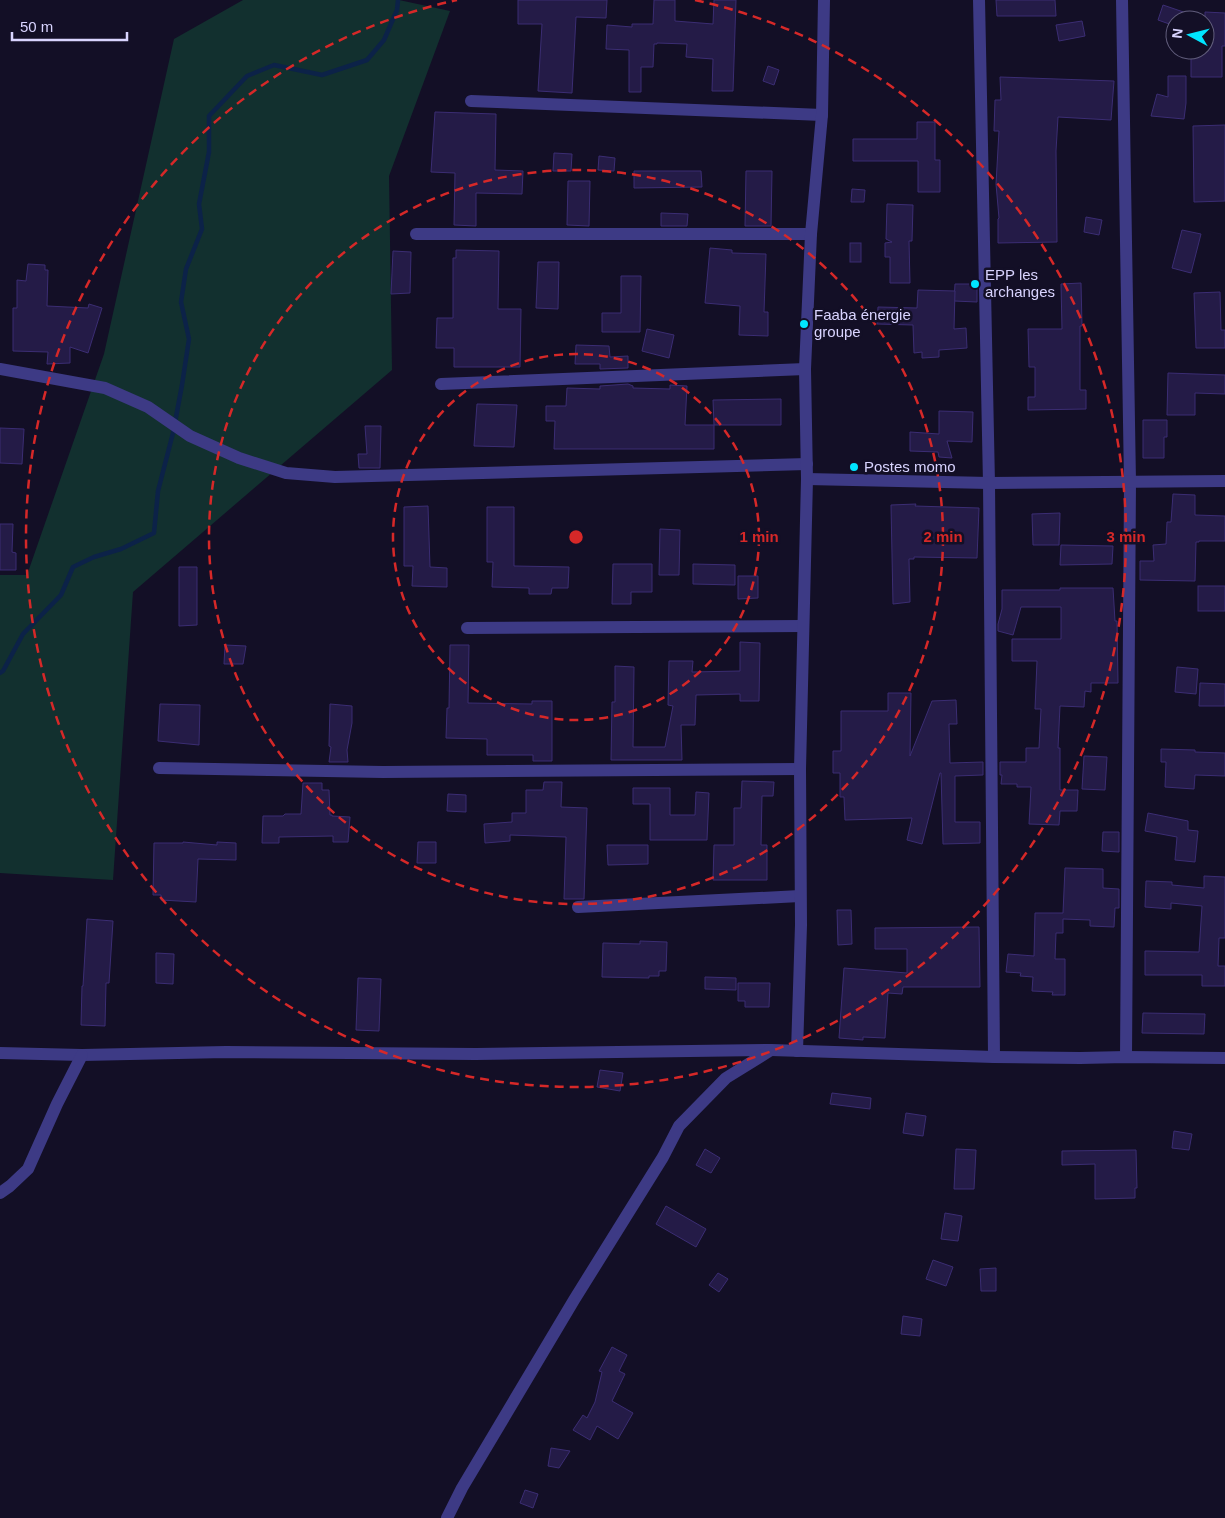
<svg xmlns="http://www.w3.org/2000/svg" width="1225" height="1518" font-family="Arial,sans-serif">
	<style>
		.green { fill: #12302f }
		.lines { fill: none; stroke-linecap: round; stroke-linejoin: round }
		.stream { stroke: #0c2248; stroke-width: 4.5 }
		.building { fill: #241b47; stroke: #3b2d73 }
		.minor { stroke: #3d3a85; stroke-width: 12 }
		.ring { fill: none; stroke: #d62828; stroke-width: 2.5; stroke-dasharray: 9 6 }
		.poi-dot { fill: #00e5ff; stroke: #130f26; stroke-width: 2 }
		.labels { text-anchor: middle; stroke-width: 5; stroke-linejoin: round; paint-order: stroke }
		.poi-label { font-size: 15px; fill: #d9d4ff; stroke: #130f26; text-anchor: start }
		.centre { fill: #d62828; stroke: #130f26; stroke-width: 2.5 }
		.ring-label { font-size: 15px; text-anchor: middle; font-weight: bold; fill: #d62828; stroke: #130f26; stroke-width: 5; stroke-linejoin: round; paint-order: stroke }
	</style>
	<rect width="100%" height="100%" fill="#130f26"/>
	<polygon class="green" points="243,0 399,0 450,11 389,176 392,370 133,592 113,880 0,873 0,575 27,575 104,354 174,39"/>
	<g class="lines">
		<polyline class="stream" points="0,673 3,671 23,634 61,595 73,567 94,557 121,549 154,533 158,491 173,433 182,385 189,339 181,302 186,269 202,229 199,204 209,152 209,116 247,76 274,65 322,75 367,60 384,40 397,10 398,0"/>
	</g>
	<g class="building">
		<polygon points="518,0 607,0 606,18 576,17 572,93 538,91 542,24 518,24"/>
		<polygon points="654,0 675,0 675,21 713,24 714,0 736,0 733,91 712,91 713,59 686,57 687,44 657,43 657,44 654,44 653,67 641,67 641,92 629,92 629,50 606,49 607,25 632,27 632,24 653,24"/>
		<polygon points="996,0 1055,0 1056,16 997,16"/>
		<polygon points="1163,5 1201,18 1201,20 1175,20 1175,26 1158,20"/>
		<polygon points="1205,12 1225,13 1225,46 1222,46 1222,77 1191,77 1191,50 1205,50"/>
		<polygon points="1082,21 1085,36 1059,41 1056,25"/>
		<polygon points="768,66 779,70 774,85 763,81"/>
		<polygon points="1168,76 1186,76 1186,103 1184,119 1151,116 1157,94 1168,97"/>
		<polygon points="1000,77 1114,81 1111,120 1058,117 1056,151 1057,242 998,243 998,219 999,218 996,184 999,131 994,131 995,100 1001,100"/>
		<polygon points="435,112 496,114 495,170 523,171 522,194 476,193 476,226 454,225 455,173 431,172"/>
		<polygon points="917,122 935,122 935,160 940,160 940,192 918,192 918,161 853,161 853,139 917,139"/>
		<polygon points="1225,125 1225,201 1194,202 1193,126"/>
		<polygon points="554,153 572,154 571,171 553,171"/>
		<polygon points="599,156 615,158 614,171 598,170"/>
		<polygon points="634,171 701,171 702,187 634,188"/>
		<polygon points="746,171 772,171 771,226 745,226"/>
		<polygon points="568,181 590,181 589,226 567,225"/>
		<polygon points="852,189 865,190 864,202 851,202"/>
		<polygon points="887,204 913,205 912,241 909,241 910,283 890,283 890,257 885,257 885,243 892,242 886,239"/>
		<polygon points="661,213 688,214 687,226 661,226"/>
		<polygon points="1086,217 1102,220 1099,235 1084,232"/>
		<polygon points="1182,230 1201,234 1191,273 1172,268"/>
		<rect x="850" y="243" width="11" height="19"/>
		<polygon points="710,248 732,250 732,253 766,254 764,312 768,312 768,336 739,335 740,306 705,303"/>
		<polygon points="456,250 499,251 498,309 521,309 520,367 454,367 454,348 436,348 437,318 453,318 453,258 456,258"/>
		<polygon points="393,251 411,252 410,293 391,294"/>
		<polygon points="538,262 559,262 558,309 536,308"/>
		<polygon points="28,264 45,265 45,270 48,270 47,306 88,308 89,304 102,308 88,353 70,347 70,363 47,364 48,352 13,351 13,308 17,308 17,280 26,281"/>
		<polygon points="621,276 641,276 640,332 602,332 602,313 621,313"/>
		<polygon points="1081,283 1082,326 1080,326 1080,390 1086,390 1086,409 1028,410 1028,397 1035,397 1035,367 1029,367 1028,329 1062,329 1061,284"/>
		<polygon points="955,284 977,284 977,302 954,301"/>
		<polygon points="918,290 955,291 954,329 966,328 967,348 939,350 939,357 922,358 922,352 914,353 913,325 877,324 878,307 917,308"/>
		<polygon points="1220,292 1221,330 1225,330 1225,348 1196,348 1194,293"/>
		<polygon points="647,329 674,335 669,358 642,351"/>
		<polygon points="576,345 609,346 610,357 628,356 628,368 600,369 600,364 575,364"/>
		<polygon points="1168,373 1225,375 1225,394 1195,393 1195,415 1167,415"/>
		<polygon points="628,384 633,386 633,388 670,389 670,385 687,386 685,425 714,425 714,449 554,449 555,421 546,421 546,406 566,406 567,388 600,389 600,386"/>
		<polygon points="781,399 781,425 714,425 713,400"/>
		<polygon points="477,404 517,405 514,447 474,446"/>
		<polygon points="939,411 973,412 972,442 947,441 952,458 939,457 938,452 910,451 910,432 939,434"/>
		<polygon points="1143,420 1167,420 1167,437 1164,437 1164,458 1143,458"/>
		<polygon points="365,426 381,426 380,468 359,468 358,454 367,454"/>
		<polygon points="0,428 24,429 22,464 0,463"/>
		<polygon points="1173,494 1195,495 1195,515 1225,516 1225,541 1199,541 1199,542 1196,542 1195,581 1140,580 1140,561 1154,561 1153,545 1166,544 1167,522 1171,522"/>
		<polygon points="916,504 915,506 979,508 977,558 914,557 914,559 909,559 910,602 893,604 891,505"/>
		<polygon points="428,506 430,567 447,568 447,587 412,586 413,566 404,566 404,507"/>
		<polygon points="487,507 514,507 514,566 569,567 568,588 552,588 551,594 529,594 529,588 492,587 493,562 487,562"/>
		<polygon points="1060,513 1059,545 1033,545 1032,514"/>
		<polygon points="0,524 13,524 12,552 16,553 16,570 0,570"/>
		<polygon points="660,529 680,530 679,575 659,575"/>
		<polygon points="1061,545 1113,546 1112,564 1060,565"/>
		<polygon points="613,564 652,564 652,592 631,592 631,604 612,604"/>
		<polygon points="693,564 735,565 735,585 693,584"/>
		<polygon points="179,567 197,567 197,625 179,626"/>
		<polygon points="738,576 758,576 758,598 738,599"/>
		<rect x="1198" y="586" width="27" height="25"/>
		<polygon points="1060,588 1113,588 1115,621 1117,621 1118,683 1091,683 1091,692 1085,691 1084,707 1060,706 1058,748 1060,748 1060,790 1078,790 1077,811 1060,811 1059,825 1029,824 1031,787 1017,787 1017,784 1001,784 1002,775 1000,775 1000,762 1026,762 1026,748 1039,748 1041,709 1035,709 1037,661 1012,661 1012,639 1061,639 1061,607 1021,607 1013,635 998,631 998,624 1002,609 1002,590 1060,590"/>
		<polygon points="740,642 760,643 759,701 740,701 740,694 696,695 695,725 681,725 682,760 611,760 612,702 615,702 615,666 634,667 633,747 665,747 673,706 668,705 669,661 693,661 692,672 740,671"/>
		<polygon points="225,645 246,646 243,664 224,664"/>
		<polygon points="450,645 469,645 468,703 532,704 532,701 552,701 552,761 533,761 533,755 487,755 487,739 446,738 447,708 449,708"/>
		<polygon points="1177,667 1198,669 1196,694 1175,692"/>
		<polygon points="1200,683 1225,684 1225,706 1199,706"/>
		<polygon points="888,693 911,693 910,756 932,701 956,700 957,724 949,724 950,763 983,762 983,775 955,776 955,822 980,822 980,843 943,844 941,773 940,773 922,844 907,840 912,818 845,820 844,797 840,797 840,773 833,773 833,751 841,751 841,711 888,711"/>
		<polygon points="160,704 200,705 199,745 158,741"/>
		<polygon points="330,704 352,706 352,723 347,750 348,762 329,762 331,747 329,746"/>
		<polygon points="1161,749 1195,750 1195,752 1225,753 1225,776 1195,775 1194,789 1165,787 1166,762 1161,762"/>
		<polygon points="1084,756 1107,757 1105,790 1082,789"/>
		<polygon points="742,781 774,782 773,796 762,796 761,845 767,845 767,880 713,880 714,845 734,845 734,808 741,808"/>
		<polygon points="544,782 562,782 561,807 587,808 584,899 564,899 566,837 510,835 510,841 485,843 484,824 512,822 512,813 526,813 526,790 543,790"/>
		<polygon points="303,783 322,783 322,790 329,790 330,815 332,815 332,816 350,817 348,842 333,842 333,836 279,837 279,843 262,843 263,816 283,816 285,814 301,814"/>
		<polygon points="633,788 670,788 670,815 695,815 696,792 709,793 707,840 650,840 650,804 633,804"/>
		<polygon points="448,794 466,795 466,812 447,811"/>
		<polygon points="1148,813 1188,821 1188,830 1198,831 1195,862 1175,860 1177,837 1145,831"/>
		<polygon points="1103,832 1119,832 1119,852 1102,851"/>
		<polygon points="183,842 217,845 217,842 236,843 236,860 198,859 196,902 161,900 161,895 153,895 154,843 183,843"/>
		<polygon points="418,842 436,842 436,863 417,863"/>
		<polygon points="607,845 648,845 648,864 608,865"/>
		<polygon points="1065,868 1103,869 1103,888 1119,889 1119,908 1115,908 1114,927 1090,926 1090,920 1063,919 1063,933 1056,933 1055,959 1065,959 1065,995 1052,995 1053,992 1032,991 1033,977 1020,976 1021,973 1006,972 1008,954 1034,956 1035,913 1063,913"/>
		<polygon points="1204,876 1225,877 1225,938 1219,938 1218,966 1225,966 1225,986 1202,986 1202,975 1145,975 1145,951 1199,952 1202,906 1171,903 1171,909 1145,907 1146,881 1172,882 1172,885 1204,888"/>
		<polygon points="837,910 851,910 852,944 838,945"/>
		<polygon points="87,919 113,921 109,983 106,983 105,1026 81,1025 82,986 83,986"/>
		<polygon points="979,927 980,987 903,987 902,994 888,993 885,1038 863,1037 863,1040 839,1038 844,968 907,973 907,949 875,949 875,928"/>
		<polygon points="640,941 667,942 666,971 659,971 659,976 649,976 649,978 602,977 603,943 640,944"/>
		<polygon points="156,953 174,954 173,984 156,983"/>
		<polygon points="705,977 736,978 736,990 705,989"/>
		<polygon points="358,978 381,979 379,1031 356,1030"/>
		<polygon points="738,983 770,983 769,1007 745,1007 745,1001 738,1001"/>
		<polygon points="1143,1013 1205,1014 1204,1034 1142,1033"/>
		<polygon points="600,1070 623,1073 620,1091 597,1087"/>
		<polygon points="832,1093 871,1098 870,1109 830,1104"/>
		<polygon points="906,1113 926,1116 923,1136 903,1133"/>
		<polygon points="1174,1131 1192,1134 1189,1150 1172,1148"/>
		<polygon points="705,1149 720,1158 711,1173 696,1165"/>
		<polygon points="956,1149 976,1150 974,1189 954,1189"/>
		<polygon points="1136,1150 1137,1188 1135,1188 1135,1198 1095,1199 1095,1164 1062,1165 1062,1151"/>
		<polygon points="666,1206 706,1229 696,1247 656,1224"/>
		<polygon points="945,1213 962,1216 958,1241 941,1239"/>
		<polygon points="933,1260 953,1267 946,1286 926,1279"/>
		<polygon points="996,1268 996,1291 981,1291 980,1269"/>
		<polygon points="718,1273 728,1279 719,1292 709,1285"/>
		<polygon points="903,1316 922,1319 920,1336 901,1334"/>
		<polygon points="612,1347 627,1355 619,1371 625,1374 612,1401 633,1413 618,1439 597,1426 590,1440 573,1430 583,1415 587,1418 595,1402 602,1372 599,1371"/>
		<polygon points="551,1448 570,1451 559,1468 548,1466"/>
		<polygon points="525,1490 538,1494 533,1508 520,1503"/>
	</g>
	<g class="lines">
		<g class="minor">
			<polyline points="979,0 989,483 994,1057"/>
			<polyline points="1122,0 1130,482 1126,1057"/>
			<polyline points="471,101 822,115"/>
			<polyline points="416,234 811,234"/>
			<polyline points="0,369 105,388 148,407 190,436 239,458 286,473 335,477 807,464"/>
			<polyline points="441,384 805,369"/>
			<polyline points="807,479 989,483 1225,481"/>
			<polyline points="467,628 803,626"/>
			<polyline points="159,768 383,772 800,769"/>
			<polyline points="578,907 800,896"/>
			<polyline points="797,1051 801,925 800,769 807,479 805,369 811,234 822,115 824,0"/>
			<polyline points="0,1053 82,1055 226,1052 476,1054 771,1050 994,1057 1080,1058 1126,1057 1225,1058"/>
			<polyline points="0,1193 10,1186 28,1169 57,1104 82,1055"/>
			<polyline points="447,1518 462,1488 574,1300 663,1157 679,1126 726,1078 771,1050"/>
		</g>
	</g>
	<g class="ring">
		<circle cx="576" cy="537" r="183"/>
		<circle cx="576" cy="537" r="367"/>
		<path d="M695 0A550 550 0 1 1 457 0"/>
	</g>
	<g class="poi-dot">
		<circle cx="975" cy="284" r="5"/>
		<circle cx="804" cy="324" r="5"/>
		<circle cx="854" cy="467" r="5"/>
	</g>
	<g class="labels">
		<g class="poi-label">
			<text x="985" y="280">EPP les<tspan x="985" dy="17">archanges</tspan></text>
			<text x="814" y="320">Faaba énergie<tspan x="814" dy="17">groupe</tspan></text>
			<text x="864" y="472">Postes momo</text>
		</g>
	</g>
	<circle cx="576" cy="537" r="8" class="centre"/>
	<g class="ring-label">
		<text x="759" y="542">1 min</text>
		<text x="943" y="542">2 min</text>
		<text x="1126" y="542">3 min</text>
	</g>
	<g transform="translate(1190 35) rotate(277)"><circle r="24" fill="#130f26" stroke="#625e7d"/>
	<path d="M0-4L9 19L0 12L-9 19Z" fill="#00e5ff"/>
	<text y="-8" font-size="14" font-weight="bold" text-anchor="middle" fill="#d9d4ff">N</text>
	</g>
	<path d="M12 32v8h115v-8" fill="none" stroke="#d9d4ff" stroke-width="2.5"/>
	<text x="20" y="32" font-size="15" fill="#d9d4ff" stroke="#130f26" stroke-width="4" paint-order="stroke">50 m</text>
</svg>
